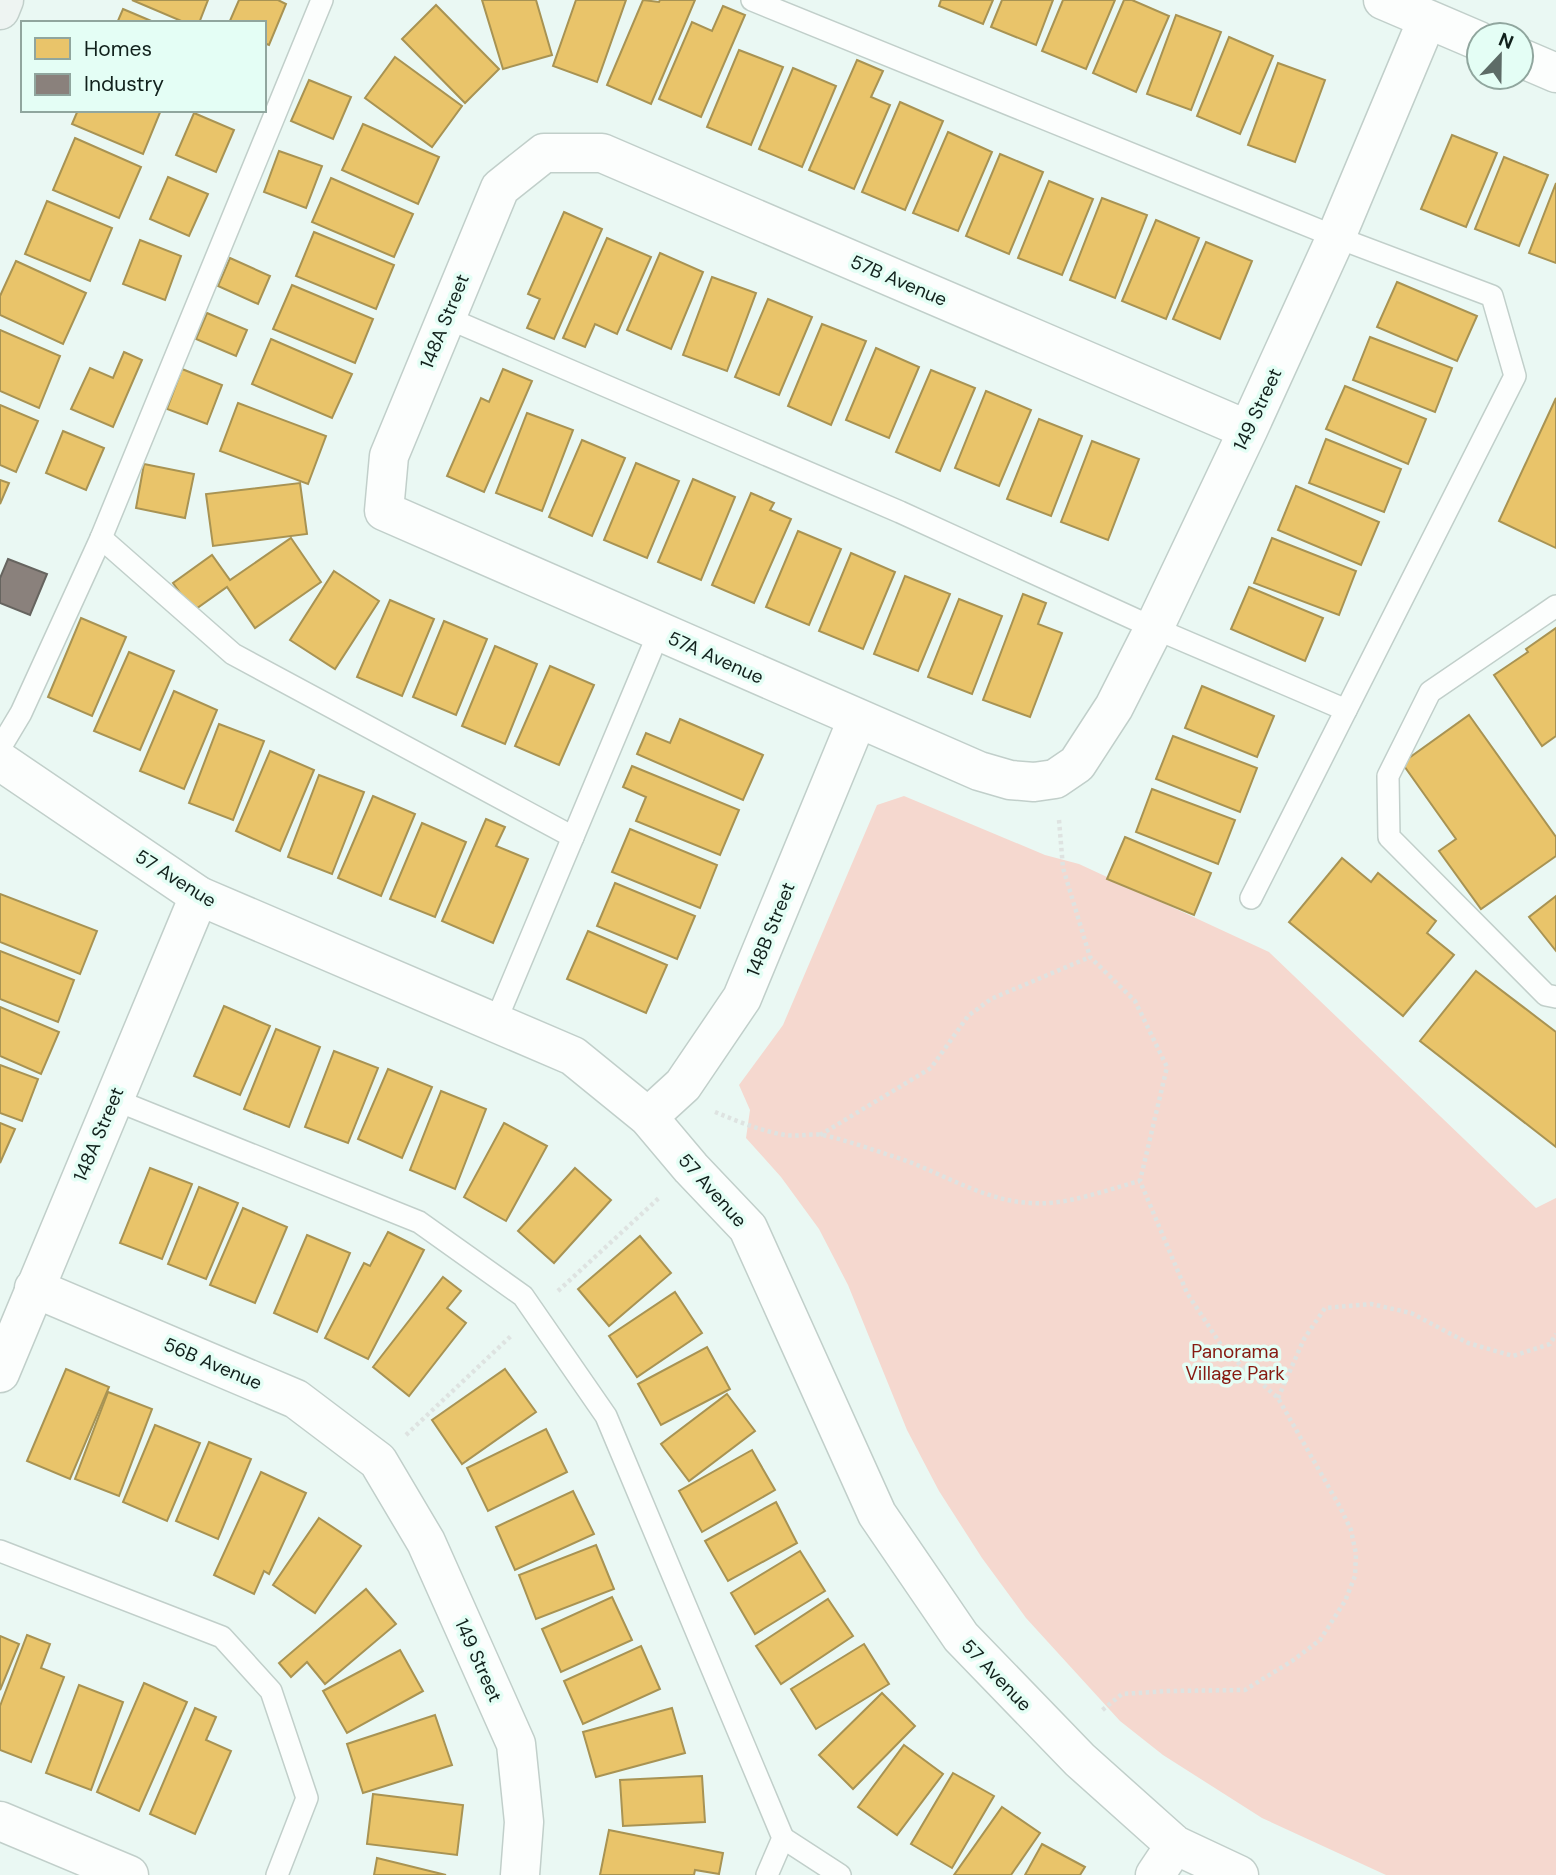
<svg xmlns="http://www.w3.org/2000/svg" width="1556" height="1875" font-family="'DM Sans',sans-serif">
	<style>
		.green { fill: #f5d8cf }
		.homes { fill: #e9c46a; stroke: #a89353; stroke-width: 2 }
		.industry { fill: #8a817c; stroke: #66645f; stroke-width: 2 }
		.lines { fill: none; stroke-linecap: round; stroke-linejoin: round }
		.service-casing { stroke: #c1cfca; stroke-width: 24 }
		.minor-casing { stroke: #c1cfca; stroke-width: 41 }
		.tertiary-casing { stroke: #c1cfca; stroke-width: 41 }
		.secondary-casing { stroke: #c1cfca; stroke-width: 41 }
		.path { stroke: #dee3e1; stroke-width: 4.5; stroke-dasharray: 3.5 3.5; stroke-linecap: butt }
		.service { stroke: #fcfefd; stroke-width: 21 }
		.minor { stroke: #fcfefd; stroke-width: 38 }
		.tertiary { stroke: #fcfefd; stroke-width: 38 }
		.secondary { stroke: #eef4f2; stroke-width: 38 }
		.labels { text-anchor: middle; stroke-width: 7; stroke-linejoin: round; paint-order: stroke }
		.street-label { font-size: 19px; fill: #11211c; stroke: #e4fef5 }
		.park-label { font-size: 19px; fill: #861a11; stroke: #e4fef5 }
	</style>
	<rect width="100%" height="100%" fill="#eaf8f3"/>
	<polygon class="green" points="904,796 1045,855 1079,864 1269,952 1536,1208 1556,1198 1556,1875 1386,1875 1262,1818 1163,1755 1120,1721 1026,1618 982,1558 939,1491 907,1430 848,1285 819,1229 781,1177 746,1138 750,1110 739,1085 783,1025 877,805"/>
	<g class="homes">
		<polygon points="132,0 208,0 199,23 186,23"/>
		<polygon points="239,0 278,0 286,4 269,45 264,43 264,23 229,23"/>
		<polygon points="482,0 536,0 552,55 503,69"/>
		<polygon points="576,0 626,0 597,82 553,66"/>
		<polygon points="643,0 659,2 660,0 695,0 651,104 607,85"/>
		<polygon points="941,0 993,0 983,24 939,6"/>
		<polygon points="1002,0 1053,0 1036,45 991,27"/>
		<polygon points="1063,0 1115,0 1086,69 1042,51"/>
		<polygon points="1124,0 1132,0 1169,16 1136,92 1093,73"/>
		<polygon points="436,5 499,69 465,103 402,39"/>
		<polygon points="723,6 745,15 701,117 659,99 692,22 712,31"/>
		<polygon points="123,9 156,23 117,23"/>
		<polygon points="1176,15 1221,32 1191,110 1147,94"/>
		<polygon points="1229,37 1273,56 1240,134 1197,116"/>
		<polygon points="739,50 783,67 751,145 707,127"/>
		<polygon points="395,57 462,106 432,147 365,98"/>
		<polygon points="857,60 883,71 871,97 890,105 854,189 809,170"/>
		<polygon points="1278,63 1325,80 1295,162 1248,145"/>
		<polygon points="793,68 836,86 802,167 759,149"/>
		<polygon points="309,80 351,97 333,139 291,121"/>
		<polygon points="900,102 943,121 905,210 862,192"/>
		<polygon points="78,110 161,110 143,154 72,124"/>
		<polygon points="194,113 234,130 216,172 176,155"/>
		<polygon points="363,124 439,157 418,204 342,170"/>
		<polygon points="948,132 992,152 958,231 913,213"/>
		<polygon points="1452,135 1497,153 1466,227 1421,209"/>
		<polygon points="75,138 141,167 119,218 53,190"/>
		<polygon points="279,151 322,166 306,208 264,192"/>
		<polygon points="1000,154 1043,172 1009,254 966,236"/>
		<polygon points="1504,157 1548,175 1519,246 1475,229"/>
		<polygon points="168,177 208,194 189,236 150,219"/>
		<polygon points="331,178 413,214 394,257 312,222"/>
		<polygon points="1049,181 1093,199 1062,275 1018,258"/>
		<polygon points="1556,183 1556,263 1529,253"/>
		<polygon points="1102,198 1147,215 1115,298 1070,280"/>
		<polygon points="47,201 112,228 90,281 25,254"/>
		<polygon points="564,212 602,229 554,339 527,328 540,299 528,294"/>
		<polygon points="1156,220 1199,238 1166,319 1122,301"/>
		<polygon points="314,232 394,265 376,309 296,276"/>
		<polygon points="607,238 651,257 617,334 595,324 585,347 563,338"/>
		<polygon points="140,240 181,256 165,300 123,284"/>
		<polygon points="1206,242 1252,261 1220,339 1173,319"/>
		<polygon points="660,253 703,272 671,349 627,330"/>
		<polygon points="230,258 270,276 258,304 218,286"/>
		<polygon points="16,261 86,293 63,344 0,315 0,296"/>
		<polygon points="712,277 756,293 727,371 683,355"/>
		<polygon points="1397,282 1477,316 1457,361 1377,327"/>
		<polygon points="292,285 373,319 355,363 273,329"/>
		<polygon points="768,299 812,317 779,395 735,377"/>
		<polygon points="207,313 247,330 236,356 196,339"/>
		<polygon points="822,324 866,341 831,425 788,406"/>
		<polygon points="0,330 60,356 39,408 0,391"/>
		<polygon points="1370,337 1452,368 1435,412 1353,380"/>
		<polygon points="271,339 352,374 332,418 252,384"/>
		<polygon points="876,348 919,367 889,438 846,420"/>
		<polygon points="124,352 142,360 113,427 71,409 90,368 113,378"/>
		<polygon points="182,369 222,385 207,424 167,409"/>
		<polygon points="503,369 532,381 484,492 447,476 481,398 489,402"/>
		<polygon points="931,370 975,388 940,471 896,452"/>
		<polygon points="1345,386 1426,419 1408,464 1326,429"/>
		<polygon points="986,391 1031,410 999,486 955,468"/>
		<polygon points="1556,398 1556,548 1499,521"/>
		<polygon points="238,403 326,436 308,484 220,451"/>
		<polygon points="0,405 38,421 16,472 0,465"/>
		<polygon points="527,413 573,430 542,511 496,493"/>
		<polygon points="1039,419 1082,436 1051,516 1007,499"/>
		<polygon points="63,431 104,448 86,490 46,473"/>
		<polygon points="1326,439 1401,469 1384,512 1309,483"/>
		<polygon points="582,440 625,458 592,536 549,517"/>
		<polygon points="1092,441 1139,459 1108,540 1061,522"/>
		<polygon points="636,463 679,481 647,558 604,540"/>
		<polygon points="144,464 194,474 185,518 136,508"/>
		<polygon points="693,479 735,497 701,580 658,562"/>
		<polygon points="0,480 9,483 0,504"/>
		<polygon points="300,483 307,534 213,546 206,494"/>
		<polygon points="1296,486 1379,522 1361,565 1278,530"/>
		<polygon points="751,493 774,503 770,510 791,519 754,603 712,585"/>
		<polygon points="798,531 841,549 809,625 766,607"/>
		<polygon points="291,538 321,582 255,628 227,587 193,611 173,583 212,555 230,580"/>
		<polygon points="1272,538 1356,571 1339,615 1254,583"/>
		<polygon points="851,553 895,572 863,649 819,631"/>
		<polygon points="334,571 379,601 335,669 290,640"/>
		<polygon points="905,576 950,594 918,671 874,654"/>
		<polygon points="1249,587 1323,618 1305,661 1231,629"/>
		<polygon points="1023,594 1046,603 1038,624 1062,633 1030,717 983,700"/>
		<polygon points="959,599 1002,616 972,694 928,677"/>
		<polygon points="390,600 434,619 402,696 357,677"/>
		<polygon points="81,618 126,637 92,716 48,697"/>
		<polygon points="444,621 487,639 456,715 413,697"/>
		<polygon points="1556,628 1556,736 1542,746 1494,675 1528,652 1526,649"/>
		<polygon points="495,646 537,664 505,744 462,726"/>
		<polygon points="129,652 174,671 140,750 94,731"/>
		<polygon points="550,666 594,685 559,765 515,746"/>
		<polygon points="1202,686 1274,716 1257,757 1185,728"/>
		<polygon points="174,691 217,710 184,789 140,771"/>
		<polygon points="1469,715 1556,837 1556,856 1481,909 1439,851 1456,839 1402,763"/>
		<polygon points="680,719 763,755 743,800 637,754 646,733 670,743"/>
		<polygon points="219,724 264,741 233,820 189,803"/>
		<polygon points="1173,736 1257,768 1240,812 1156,779"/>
		<polygon points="270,751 314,770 280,851 236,831"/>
		<polygon points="632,766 739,810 720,855 636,821 646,797 623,787"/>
		<polygon points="319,775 364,792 332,874 288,857"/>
		<polygon points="1152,789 1235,820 1218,864 1136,832"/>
		<polygon points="373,796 415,814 381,896 338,878"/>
		<polygon points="486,819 505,827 496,846 528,859 493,943 442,921"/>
		<polygon points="422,823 466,842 435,917 390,899"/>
		<polygon points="630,829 717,865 700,908 612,872"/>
		<polygon points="1125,837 1211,873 1194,915 1107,879"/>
		<polygon points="1342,858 1371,882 1378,873 1436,921 1427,933 1454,955 1403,1016 1289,922"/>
		<polygon points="615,883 695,916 677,959 597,926"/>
		<polygon points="0,894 97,931 80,974 0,942"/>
		<polygon points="1556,896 1556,951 1529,917"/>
		<polygon points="588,931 667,965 646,1013 567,979"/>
		<polygon points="0,951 74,980 58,1022 0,999"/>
		<polygon points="1476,971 1556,1032 1556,1147 1420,1041"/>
		<polygon points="224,1006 270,1026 240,1095 194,1076"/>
		<polygon points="0,1007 59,1032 41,1074 0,1056"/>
		<polygon points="276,1029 320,1047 289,1127 244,1109"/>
		<polygon points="334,1051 378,1068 348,1143 305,1127"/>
		<polygon points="0,1065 38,1079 22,1121 0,1113"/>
		<polygon points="388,1069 432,1087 402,1158 358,1139"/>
		<polygon points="441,1091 486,1109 455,1189 410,1170"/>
		<polygon points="0,1123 15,1129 0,1163"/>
		<polygon points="504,1123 547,1146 506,1221 464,1197"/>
		<polygon points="150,1168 192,1184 162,1259 120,1243"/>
		<polygon points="575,1168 611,1200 554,1263 518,1231"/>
		<polygon points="199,1187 238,1203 206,1279 168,1264"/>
		<polygon points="243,1208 287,1227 255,1303 210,1285"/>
		<polygon points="388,1232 424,1250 368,1359 325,1338 364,1263 370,1266"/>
		<polygon points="307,1235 350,1253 317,1332 274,1313"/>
		<polygon points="640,1236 671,1273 609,1326 578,1289"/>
		<polygon points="443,1277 461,1291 447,1308 466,1323 409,1396 373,1367"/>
		<polygon points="675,1292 702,1333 637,1377 609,1336"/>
		<polygon points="707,1347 730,1389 661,1425 638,1384"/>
		<polygon points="66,1369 109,1387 70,1479 27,1461"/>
		<polygon points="505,1369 536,1412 462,1464 432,1420"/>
		<polygon points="108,1392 152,1409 119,1496 75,1479"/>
		<polygon points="727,1394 755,1431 689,1481 661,1444"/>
		<polygon points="155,1425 200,1443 167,1521 123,1502"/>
		<polygon points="546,1429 567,1472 488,1511 467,1468"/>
		<polygon points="209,1442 251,1459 218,1539 176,1521"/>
		<polygon points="752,1450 775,1490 702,1532 679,1491"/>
		<polygon points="261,1472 306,1493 269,1574 264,1571 254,1594 214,1575"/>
		<polygon points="573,1491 594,1534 515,1570 496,1527"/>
		<polygon points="776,1502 797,1543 728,1581 705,1541"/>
		<polygon points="319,1518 361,1546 315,1613 273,1585"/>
		<polygon points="596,1545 614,1589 536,1619 519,1575"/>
		<polygon points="800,1551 825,1591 755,1634 731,1593"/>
		<polygon points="366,1589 396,1624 325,1684 307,1662 291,1677 279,1663"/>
		<polygon points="612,1597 632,1640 561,1672 542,1629"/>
		<polygon points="828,1599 853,1636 781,1684 756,1646"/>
		<polygon points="27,1635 50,1644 41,1668 64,1677 31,1762 0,1750 0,1706"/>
		<polygon points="0,1636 19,1644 0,1690"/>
		<polygon points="864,1644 889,1684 816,1729 791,1689"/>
		<polygon points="641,1646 660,1689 583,1724 564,1681"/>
		<polygon points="400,1650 423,1691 347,1733 323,1691"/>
		<polygon points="144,1683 187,1702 139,1811 97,1792"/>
		<polygon points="79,1685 123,1702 91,1790 46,1773"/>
		<polygon points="882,1693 915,1726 853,1789 819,1755"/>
		<polygon points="195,1708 216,1717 206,1740 231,1751 195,1834 150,1814"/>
		<polygon points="672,1708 685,1753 596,1777 583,1732"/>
		<polygon points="435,1715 452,1765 363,1793 347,1744"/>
		<polygon points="904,1745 943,1774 897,1835 858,1807"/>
		<polygon points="953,1773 994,1796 952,1868 911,1844"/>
		<polygon points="702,1776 705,1822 623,1826 620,1780"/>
		<polygon points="373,1794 463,1805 457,1855 367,1844"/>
		<polygon points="1002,1807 1040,1833 1011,1875 954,1875"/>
		<polygon points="609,1830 723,1853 719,1874 695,1870 694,1875 600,1875"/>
		<polygon points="1042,1844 1085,1867 1080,1875 1025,1875"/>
		<polygon points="377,1858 446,1875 374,1875"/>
	</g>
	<polygon class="industry" points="8,559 47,574 30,615 0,603 0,578"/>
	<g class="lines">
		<defs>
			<g id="service">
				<polyline points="752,0 1336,237 1492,296 1515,376 1251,898"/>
				<polyline points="445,317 900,512 1154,628 1346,710"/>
				<polyline points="101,538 233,654 573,837"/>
				<polyline points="1556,606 1430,692 1388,776 1389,837 1546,995 1556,997"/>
				<polyline points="0,748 21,713 101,538 322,0"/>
				<polyline points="495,1023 659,632"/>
				<polyline points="113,1099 419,1222 523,1296 606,1416 783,1838 767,1875"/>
				<polyline points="0,1551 222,1637 271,1691 307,1798 277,1875"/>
				<polyline points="783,1838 840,1875"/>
			</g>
			<g id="minor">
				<polyline points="1248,430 602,153 544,153 500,188 389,456 384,511 979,771 1010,780 1034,782 1055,779 1077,764 1114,707 1154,628 1248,430 1336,237 1427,20"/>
				<polyline points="0,761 199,896 573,1056 648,1117 691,1168 748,1228 877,1514 961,1637 1080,1760 1175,1845 1239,1875"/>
				<polyline points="648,1117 683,1085 742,998 857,720"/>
				<polyline points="34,1288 296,1399 378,1461 426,1542 516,1744 524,1822 520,1875"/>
				<polyline points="0,1373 199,896"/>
				<polyline points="0,1821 129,1875"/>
				<polyline points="1155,1875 1175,1845"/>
			</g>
			<g id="tertiary">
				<polyline points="1383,0 1479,41"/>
				<polyline points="1521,58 1556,73"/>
			</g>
			<polyline id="secondary" points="0,10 4,0"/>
		</defs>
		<use href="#service" class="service-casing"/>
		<use href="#minor" class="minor-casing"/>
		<use href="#tertiary" class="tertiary-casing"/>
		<use href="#secondary" class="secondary-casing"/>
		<g class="path">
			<polyline points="1059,820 1063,868 1090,957 1135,1001 1167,1067 1140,1181 1187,1293 1225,1351 1278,1398 1340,1507 1351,1530 1356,1554 1355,1576 1345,1601 1320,1640 1292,1661 1245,1690 1168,1691 1122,1694 1100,1712"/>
			<path d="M715,1112C737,1121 761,1131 785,1135C798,1137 811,1133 823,1135C845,1140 868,1148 889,1155C937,1169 979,1200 1030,1203C1066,1206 1105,1190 1140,1181"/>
			<polyline points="820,1135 931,1068 968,1016 991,999 1090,957"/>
			<polyline points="558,1291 660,1197"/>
			<polyline points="1278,1398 1304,1339 1325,1308 1371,1304 1411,1313 1468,1343 1513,1356 1550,1344 1556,1334"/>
			<polyline points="406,1435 512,1335"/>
		</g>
		<use href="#service" class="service"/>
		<use href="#minor" class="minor"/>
		<use href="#tertiary" class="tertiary"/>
		<use href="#secondary" class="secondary"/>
	</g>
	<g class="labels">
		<g class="street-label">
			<text transform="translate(899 280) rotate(23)" y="7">57B Avenue</text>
			<text transform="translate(444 321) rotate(-68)" y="7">148A Street</text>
			<text transform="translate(1257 409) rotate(-65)" y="7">149 Street</text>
			<text transform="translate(716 657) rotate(24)" y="7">57A Avenue</text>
			<text transform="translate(176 878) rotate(32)" y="7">57 Avenue</text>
			<text transform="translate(770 929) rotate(-68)" y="7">148B Street</text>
			<text transform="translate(98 1134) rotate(-67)" y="7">148A Street</text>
			<text transform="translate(713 1190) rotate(48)" y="7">57 Avenue</text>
			<text transform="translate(213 1363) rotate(23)" y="7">56B Avenue</text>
			<text transform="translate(479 1660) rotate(66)" y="7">149 Street</text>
			<text transform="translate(997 1675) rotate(46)" y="7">57 Avenue</text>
		</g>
		<g class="park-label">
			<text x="1235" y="1358">Panorama<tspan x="1235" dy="22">Village Park</tspan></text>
		</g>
	</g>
	<rect x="21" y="21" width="245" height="91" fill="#e4fef5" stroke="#90a69e" stroke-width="2"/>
	<rect x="35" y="38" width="35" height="21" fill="#e9c46a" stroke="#90a69e" stroke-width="2"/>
	<text x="84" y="56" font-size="21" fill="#11211c">Homes</text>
	<rect x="35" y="74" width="35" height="21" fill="#8a817c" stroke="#90a69e" stroke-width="2"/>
	<text x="84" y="91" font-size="21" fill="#11211c">Industry</text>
	<g transform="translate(1500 56) rotate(22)"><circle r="33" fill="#e4fef5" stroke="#90a69e" stroke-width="2"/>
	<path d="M0-5L12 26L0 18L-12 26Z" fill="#5d6c67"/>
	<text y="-10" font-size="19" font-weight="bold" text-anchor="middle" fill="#11211c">N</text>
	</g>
</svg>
